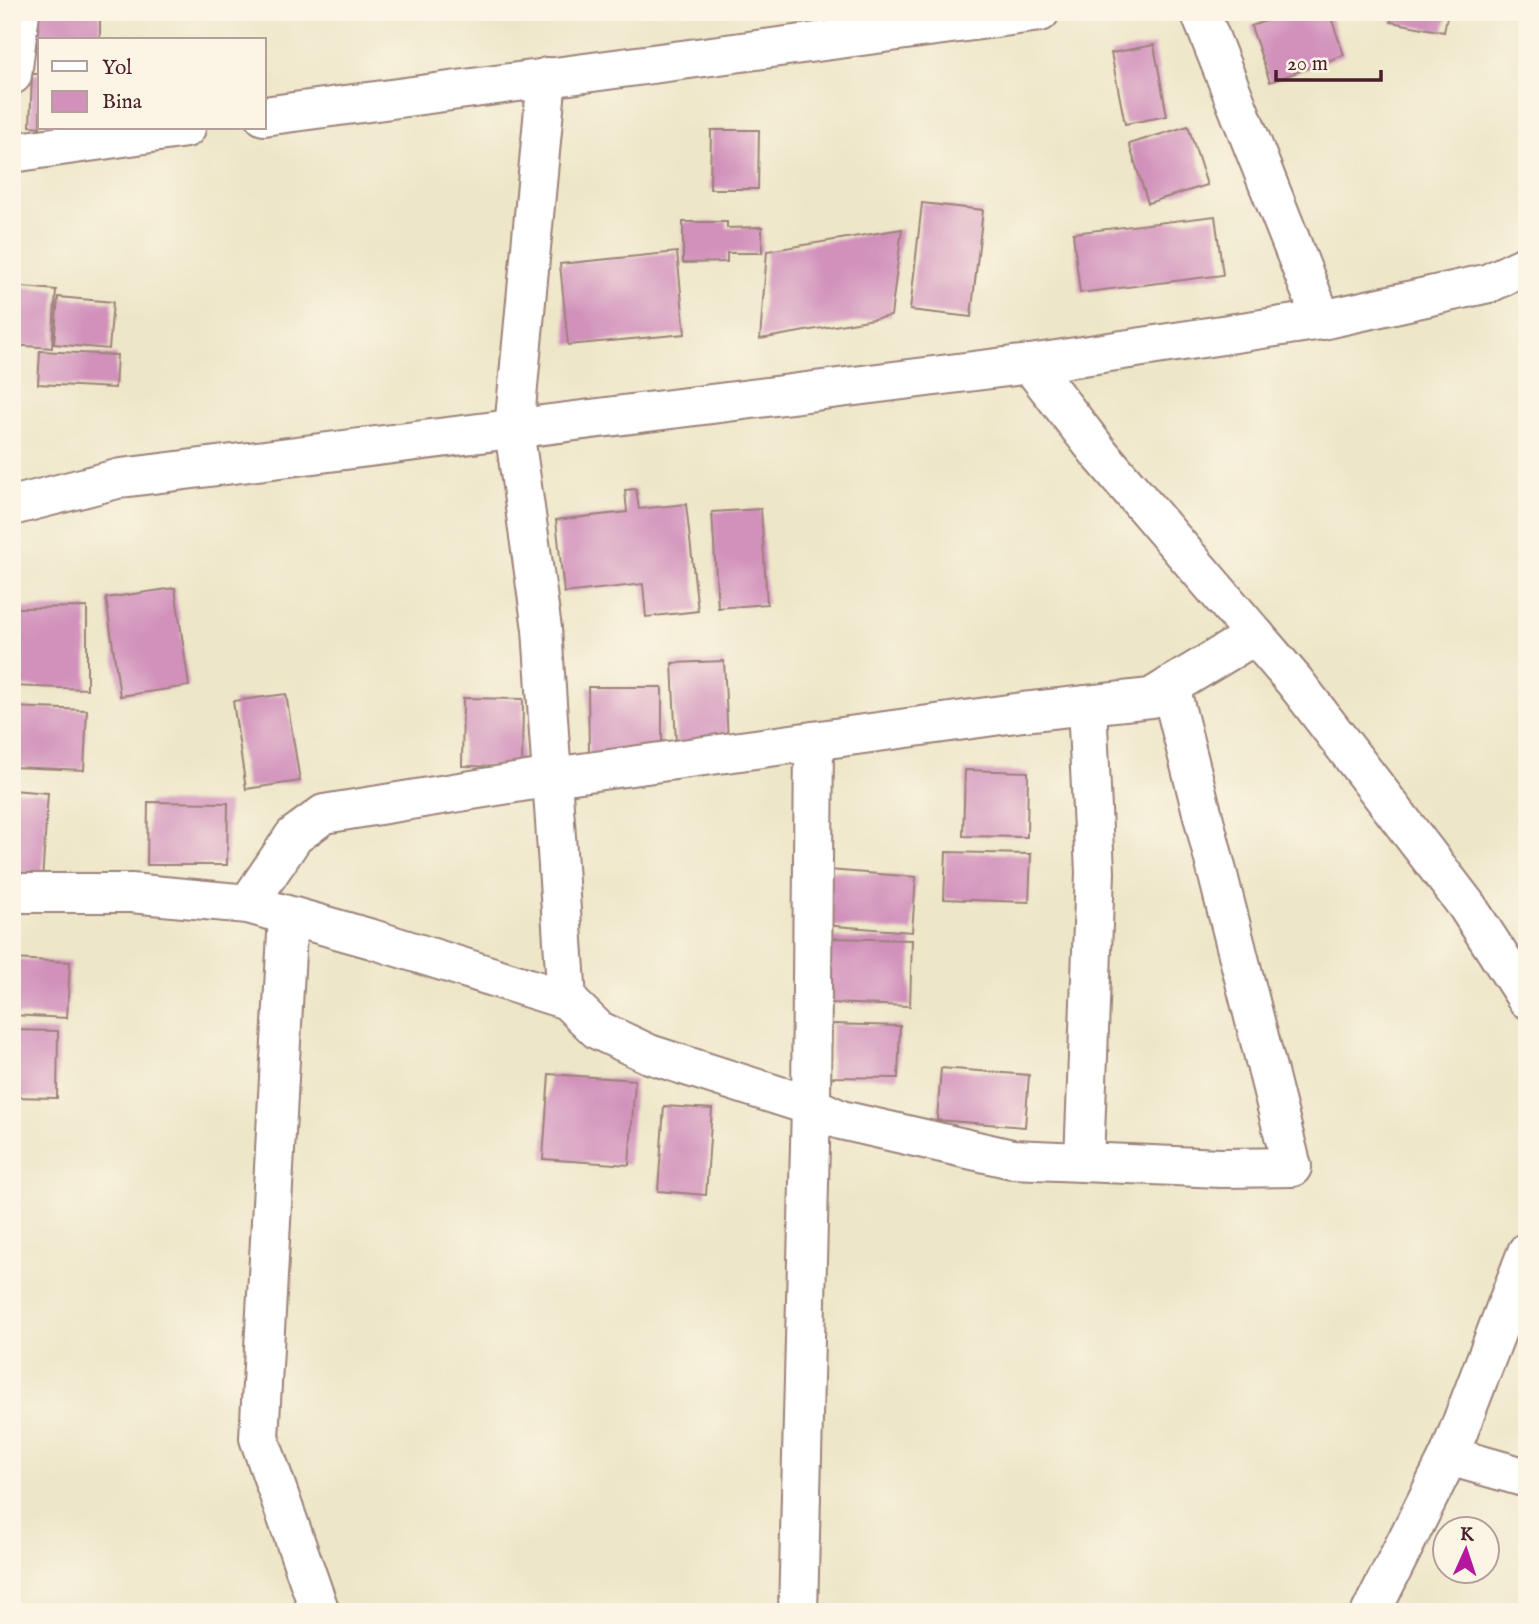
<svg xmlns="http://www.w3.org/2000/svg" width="1539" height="1624" font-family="'IM FELL English',serif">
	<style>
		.building { fill: #d191bb }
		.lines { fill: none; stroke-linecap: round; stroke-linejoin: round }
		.minor-casing { stroke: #9c827a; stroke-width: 42 }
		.minor { stroke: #fff; stroke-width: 38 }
	</style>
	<rect width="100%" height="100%" fill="#fcf5e5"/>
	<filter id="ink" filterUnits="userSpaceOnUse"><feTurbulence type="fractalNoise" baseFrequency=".0143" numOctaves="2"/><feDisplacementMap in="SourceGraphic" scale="14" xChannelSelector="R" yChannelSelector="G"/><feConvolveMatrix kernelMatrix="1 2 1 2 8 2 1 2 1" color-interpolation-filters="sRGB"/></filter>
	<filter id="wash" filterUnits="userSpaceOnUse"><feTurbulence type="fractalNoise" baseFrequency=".00686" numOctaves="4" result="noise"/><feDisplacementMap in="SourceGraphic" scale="28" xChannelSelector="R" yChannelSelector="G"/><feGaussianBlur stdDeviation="1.57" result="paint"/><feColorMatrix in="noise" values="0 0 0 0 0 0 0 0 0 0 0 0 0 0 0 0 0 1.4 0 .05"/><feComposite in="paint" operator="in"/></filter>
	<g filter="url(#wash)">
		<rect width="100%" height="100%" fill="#ede6c8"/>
		<g id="blocks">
			<g class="building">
				<polygon points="38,12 100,12 100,40 40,40 40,51 37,51"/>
				<polygon points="1290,12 1329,12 1344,55 1270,82 1251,26"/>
				<polygon points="1393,12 1448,12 1444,32 1391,22"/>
				<polygon points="1154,45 1167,116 1125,124 1111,53"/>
				<polygon points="32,74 40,74 40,127 30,126"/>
				<polygon points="1188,126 1207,185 1148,203 1129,144"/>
				<polygon points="711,130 759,130 758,189 710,189"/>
				<polygon points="922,203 983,210 971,317 910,310"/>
				<polygon points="1215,216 1223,275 1080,293 1073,233"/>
				<polygon points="683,222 727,222 727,228 762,227 762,253 727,253 727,262 683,263"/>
				<polygon points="902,229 891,316 760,339 767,251"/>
				<polygon points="677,252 685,334 568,345 560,264"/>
				<polygon points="12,286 56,290 52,348 12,345"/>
				<polygon points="58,297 113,302 109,349 54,344"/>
				<polygon points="40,351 117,355 115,388 38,384"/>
				<polygon points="636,489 639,509 686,504 698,611 646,617 643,584 564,593 556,520 627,512 625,490"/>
				<polygon points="761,509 767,604 718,608 712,512"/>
				<polygon points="175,588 189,686 120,696 106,598"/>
				<polygon points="87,607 87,689 12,686 12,620 17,608"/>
				<polygon points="724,661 728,741 676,744 672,663"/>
				<polygon points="588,687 662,687 662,754 589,754"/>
				<polygon points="286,694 300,781 246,789 233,701"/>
				<polygon points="463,698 523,699 522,767 462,766"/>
				<polygon points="12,707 87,710 84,770 12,767"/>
				<polygon points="965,770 1028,772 1027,837 963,836"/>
				<polygon points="12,790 48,793 42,881 12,879"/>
				<polygon points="148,802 228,803 227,865 147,865"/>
				<polygon points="946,852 1031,854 1029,902 944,899"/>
				<polygon points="828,870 916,877 912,932 823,925"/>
				<polygon points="829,938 912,940 910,1006 827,1003"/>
				<polygon points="12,959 70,962 67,1018 12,1015"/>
				<polygon points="832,1024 900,1026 898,1078 830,1077"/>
				<polygon points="12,1030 58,1031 57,1098 12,1097"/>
				<polygon points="941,1068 1029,1075 1025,1127 937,1120"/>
				<polygon points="549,1074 635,1080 629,1165 543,1159"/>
				<polygon points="664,1106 712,1109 706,1195 658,1191"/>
			</g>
		</g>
	</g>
	<g filter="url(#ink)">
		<use href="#blocks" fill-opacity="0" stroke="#9c827a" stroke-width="2"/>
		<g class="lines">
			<defs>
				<g id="minor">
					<polyline points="1200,12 1322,320"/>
					<polyline points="12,75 20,12"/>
					<polyline points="547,77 514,429 542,629 567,1000"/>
					<polyline points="264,116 1040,12"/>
					<polyline points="12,153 186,128"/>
					<polyline points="1030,364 1100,454 1295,682 1467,906 1527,999"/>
					<polyline points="12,506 121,478 1030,364 1322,320 1489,283 1527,265"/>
					<polyline points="12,893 131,893 248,904 372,939 567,1000 598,1030 649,1054 811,1106 841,1120 1012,1159 1221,1168 1292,1167 1170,686"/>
					<polyline points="248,904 294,836 324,814 552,777 1023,712 1151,698 1255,635"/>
					<polyline points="288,916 259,1438 320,1612"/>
					<polyline points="1084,1161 1095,872 1087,705"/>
					<polyline points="1449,1456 1527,1478"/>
					<polyline points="798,1612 811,1106 814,741"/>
					<polyline points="1371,1612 1449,1456 1527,1252"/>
				</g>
			</defs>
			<use href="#minor" class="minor-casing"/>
			<use href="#minor" class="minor"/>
		</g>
	</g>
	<rect width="1539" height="1624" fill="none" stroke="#fcf5e5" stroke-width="42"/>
	<rect x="38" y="38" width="228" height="91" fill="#fcf5e5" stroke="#b59f9b" stroke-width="2"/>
	<rect x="52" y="61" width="35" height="10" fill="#ffffff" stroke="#b59f9b" stroke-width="2"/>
	<text x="102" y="74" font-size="21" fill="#4a1f2b">Yol</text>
	<rect x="52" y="91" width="35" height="21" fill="#d191bb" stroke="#b59f9b" stroke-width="2"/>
	<text x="102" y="108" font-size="21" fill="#4a1f2b">Bina</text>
	<g transform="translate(1466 1550) rotate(3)"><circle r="33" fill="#fcf5e5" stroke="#b59f9b" stroke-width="2"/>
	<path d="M0-5L12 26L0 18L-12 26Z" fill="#b5179e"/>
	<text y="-10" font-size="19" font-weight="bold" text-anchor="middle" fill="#4a1f2b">K</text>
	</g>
	<path d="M1276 70v10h105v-10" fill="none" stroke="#4a1f2b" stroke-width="3.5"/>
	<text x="1287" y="70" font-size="21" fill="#4a1f2b" stroke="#fcf5e5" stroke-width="5" paint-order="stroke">20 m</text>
</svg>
